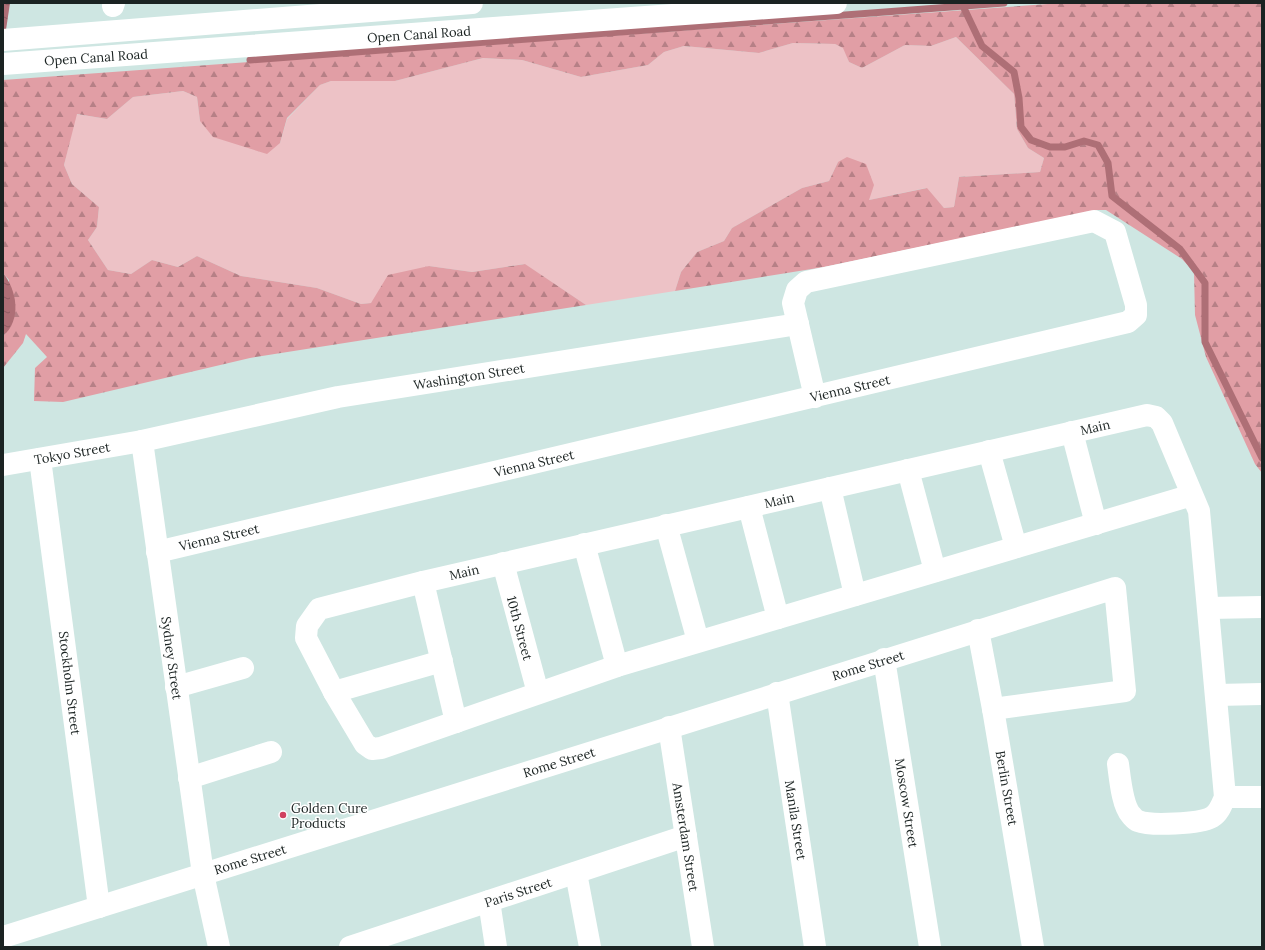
<svg xmlns="http://www.w3.org/2000/svg" width="1265" height="950" font-family="Lora,serif">
	<style>
		.grass { fill: #edc2c6 }
		.forest { fill: url(#forest-firs) }
		.water { fill: url(#water-ripples) }
		.lines { fill: none; stroke-linecap: round; stroke-linejoin: round }
		.stream { stroke: #ae6f76; stroke-width: 7 }
		.minor { stroke: #fff; stroke-width: 22 }
		.secondary { stroke: #fff; stroke-width: 22 }
		.poi-dot { fill: #d04160; stroke: #fff; stroke-width: 1.5 }
		.labels { text-anchor: middle; stroke-width: 3; stroke-linejoin: round; paint-order: stroke }
		.street-label { font-size: 13px; fill: #1b2322; stroke: #fff }
		.poi-label { font-size: 13px; fill: #1b2322; stroke: #fff; text-anchor: start }
	</style>
	<defs>
		<pattern id="forest-firs" width="22" height="20" patternUnits="userSpaceOnUse"><rect width="22" height="20" fill="#e19ea5"/><path d="M5 1l3.5 6h-7zM16 11l3.5 6h-7z" fill="#b68086"/></pattern>
		<pattern id="water-ripples" width="26" height="14" patternUnits="userSpaceOnUse"><rect width="26" height="14" fill="#ae6f76"/><path d="M2 4q2-2 4 0t4 0M15 11q2-2 4 0t4 0" fill="none" stroke="#8d5b60"/></pattern>
	</defs>
	<rect width="100%" height="100%" fill="#cee6e2"/>
	<polygon class="grass" points="956,37 1014,94 1017,129 1028,148 1044,158 1040,172 959,177 954,207 944,208 926,188 869,200 838,162 829,181 802,188 732,228 724,241 697,252 681,272 675,291 586,305 524,264 472,272 429,266 371,303 361,304 317,288 241,276 197,256 178,267 152,260 131,274 108,270 88,240 97,227 99,207 72,184 64,165 76,114 107,119 133,97 183,91 197,97 200,121 280,143 287,119 320,85 331,81 395,81 483,58 522,60 581,77 648,65 664,52 684,46 759,53 793,43 835,44 844,48 849,62 862,68 905,45 931,46"/>
	<polygon class="forest" points="1062,3 1262,3 1262,473 1255,464 1206,357 1195,315 1194,272 1182,259 1106,210 1097,210 824,267 675,291 681,272 697,252 724,241 732,228 802,188 829,181 838,162 847,157 866,164 874,185 869,200 927,188 944,208 954,207 959,177 1040,172 1044,158 1028,148 1017,129 1014,94 956,37 931,46 905,45 862,68 849,62 843,48 835,44 793,43 759,53 684,46 664,52 648,65 581,77 522,60 483,58 395,81 331,81 320,85 287,118 280,143 267,154 213,137 200,121 197,97 183,91 133,97 107,119 77,114 64,165 72,184 99,207 97,227 88,240 108,270 131,274 152,260 178,267 197,256 241,276 317,288 361,304 371,303 388,275 429,266 472,272 525,264 586,305 250,358 63,402 34,401 35,368 47,357 26,334 23,343 3,368 3,336 6,333 9,280 3,273 3,80"/>
	<g class="water">
		<polygon points="3,3 10,3 3,50"/>
		<path d="M3,273C17,290 22,320 3,336Z"/>
	</g>
	<g class="lines">
		<g class="stream">
			<polyline points="962,4 982,46 1014,72 1019,98 1021,127 1031,140 1050,147 1065,147 1084,141 1098,145 1108,163 1112,196 1180,249 1205,283 1205,342 1262,458"/>
			<polyline points="250,60 1004,3"/>
		</g>
		<g class="minor">
			<polyline points="113,6 114,3"/>
			<polyline points="1072,432 1096,524"/>
			<polyline points="142,441 203,874 219,947"/>
			<polyline points="989,451 1016,547"/>
			<polyline points="40,459 99,907"/>
			<polyline points="3,465 142,441 338,397 798,324"/>
			<polyline points="908,470 935,571"/>
			<polyline points="830,488 855,595"/>
			<polyline points="749,507 778,618"/>
			<polyline points="666,525 698,641"/>
			<polyline points="584,544 617,666"/>
			<polyline points="157,552 1128,322 1136,315 1136,305 1115,232 1094,221 806,282 797,290 793,303 815,397"/>
			<polyline points="503,563 538,693"/>
			<polyline points="423,582 456,722"/>
			<polyline points="1209,608 1262,607"/>
			<polyline points="978,630 993,709 1033,947"/>
			<polyline points="884,659 930,947"/>
			<polyline points="176,687 243,668"/>
			<polyline points="334,692 442,661"/>
			<polyline points="777,693 815,947"/>
			<polyline points="1217,695 1262,694"/>
			<polyline points="669,727 703,947"/>
			<path d="M1118,764C1120,778 1122,805 1131,815C1133,817 1135,820 1138,821C1150,826 1200,824 1212,817C1219,813 1222,804 1225,797L1199,511L1162,423L1156,417L1147,415L423,582L319,609L307,626L306,638L334,692L365,744L372,749L381,748L617,666L1192,495"/>
			<polyline points="189,778 271,752"/>
			<polyline points="1225,797 1262,797"/>
			<polyline points="576,873 590,947"/>
			<polyline points="489,901 496,947"/>
			<polyline points="3,937 1115,588 1125,691 993,709"/>
			<polyline points="350,947 686,836"/>
		</g>
		<g class="secondary">
			<polyline points="3,40 472,3"/>
			<polyline points="3,64 836,3"/>
		</g>
	</g>
	<circle class="poi-dot" cx="283" cy="815" r="4"/>
	<g class="labels">
		<g class="street-label">
			<text transform="translate(419 34) rotate(-4)" y="5">Open Canal Road</text>
			<text transform="translate(96 57) rotate(-4)" y="5">Open Canal Road</text>
			<text transform="translate(469 376) rotate(-9)" y="5">Washington Street</text>
			<text transform="translate(850 388) rotate(-13)" y="5">Vienna Street</text>
			<text transform="translate(1095 427) rotate(-13)" y="5">Main</text>
			<text transform="translate(72 453) rotate(-10)" y="5">Tokyo Street</text>
			<text transform="translate(534 463) rotate(-13)" y="5">Vienna Street</text>
			<text transform="translate(779 500) rotate(-13)" y="5">Main</text>
			<text transform="translate(219 537) rotate(-13)" y="5">Vienna Street</text>
			<text transform="translate(464 572) rotate(-13)" y="5">Main</text>
			<text transform="translate(520 628) rotate(75)" y="5">10th Street</text>
			<text transform="translate(172 658) rotate(82)" y="5">Sydney Street</text>
			<text transform="translate(868 665) rotate(-17)" y="5">Rome Street</text>
			<text transform="translate(70 683) rotate(83)" y="5">Stockholm Street</text>
			<text transform="translate(559 762) rotate(-17)" y="5">Rome Street</text>
			<text transform="translate(1007 788) rotate(80)" y="5">Berlin Street</text>
			<text transform="translate(907 803) rotate(81)" y="5">Moscow Street</text>
			<text transform="translate(796 820) rotate(81)" y="5">Manila Street</text>
			<text transform="translate(686 837) rotate(81)" y="5">Amsterdam Street</text>
			<text transform="translate(250 859) rotate(-17)" y="5">Rome Street</text>
			<text transform="translate(518 892) rotate(-18)" y="5">Paris Street</text>
		</g>
		<g class="poi-label">
			<text x="291" y="813">Golden Cure<tspan x="291" dy="15">Products</tspan></text>
		</g>
	</g>
	<rect width="1265" height="950" fill="none" stroke="#1b2322" stroke-width="8"/>
</svg>
